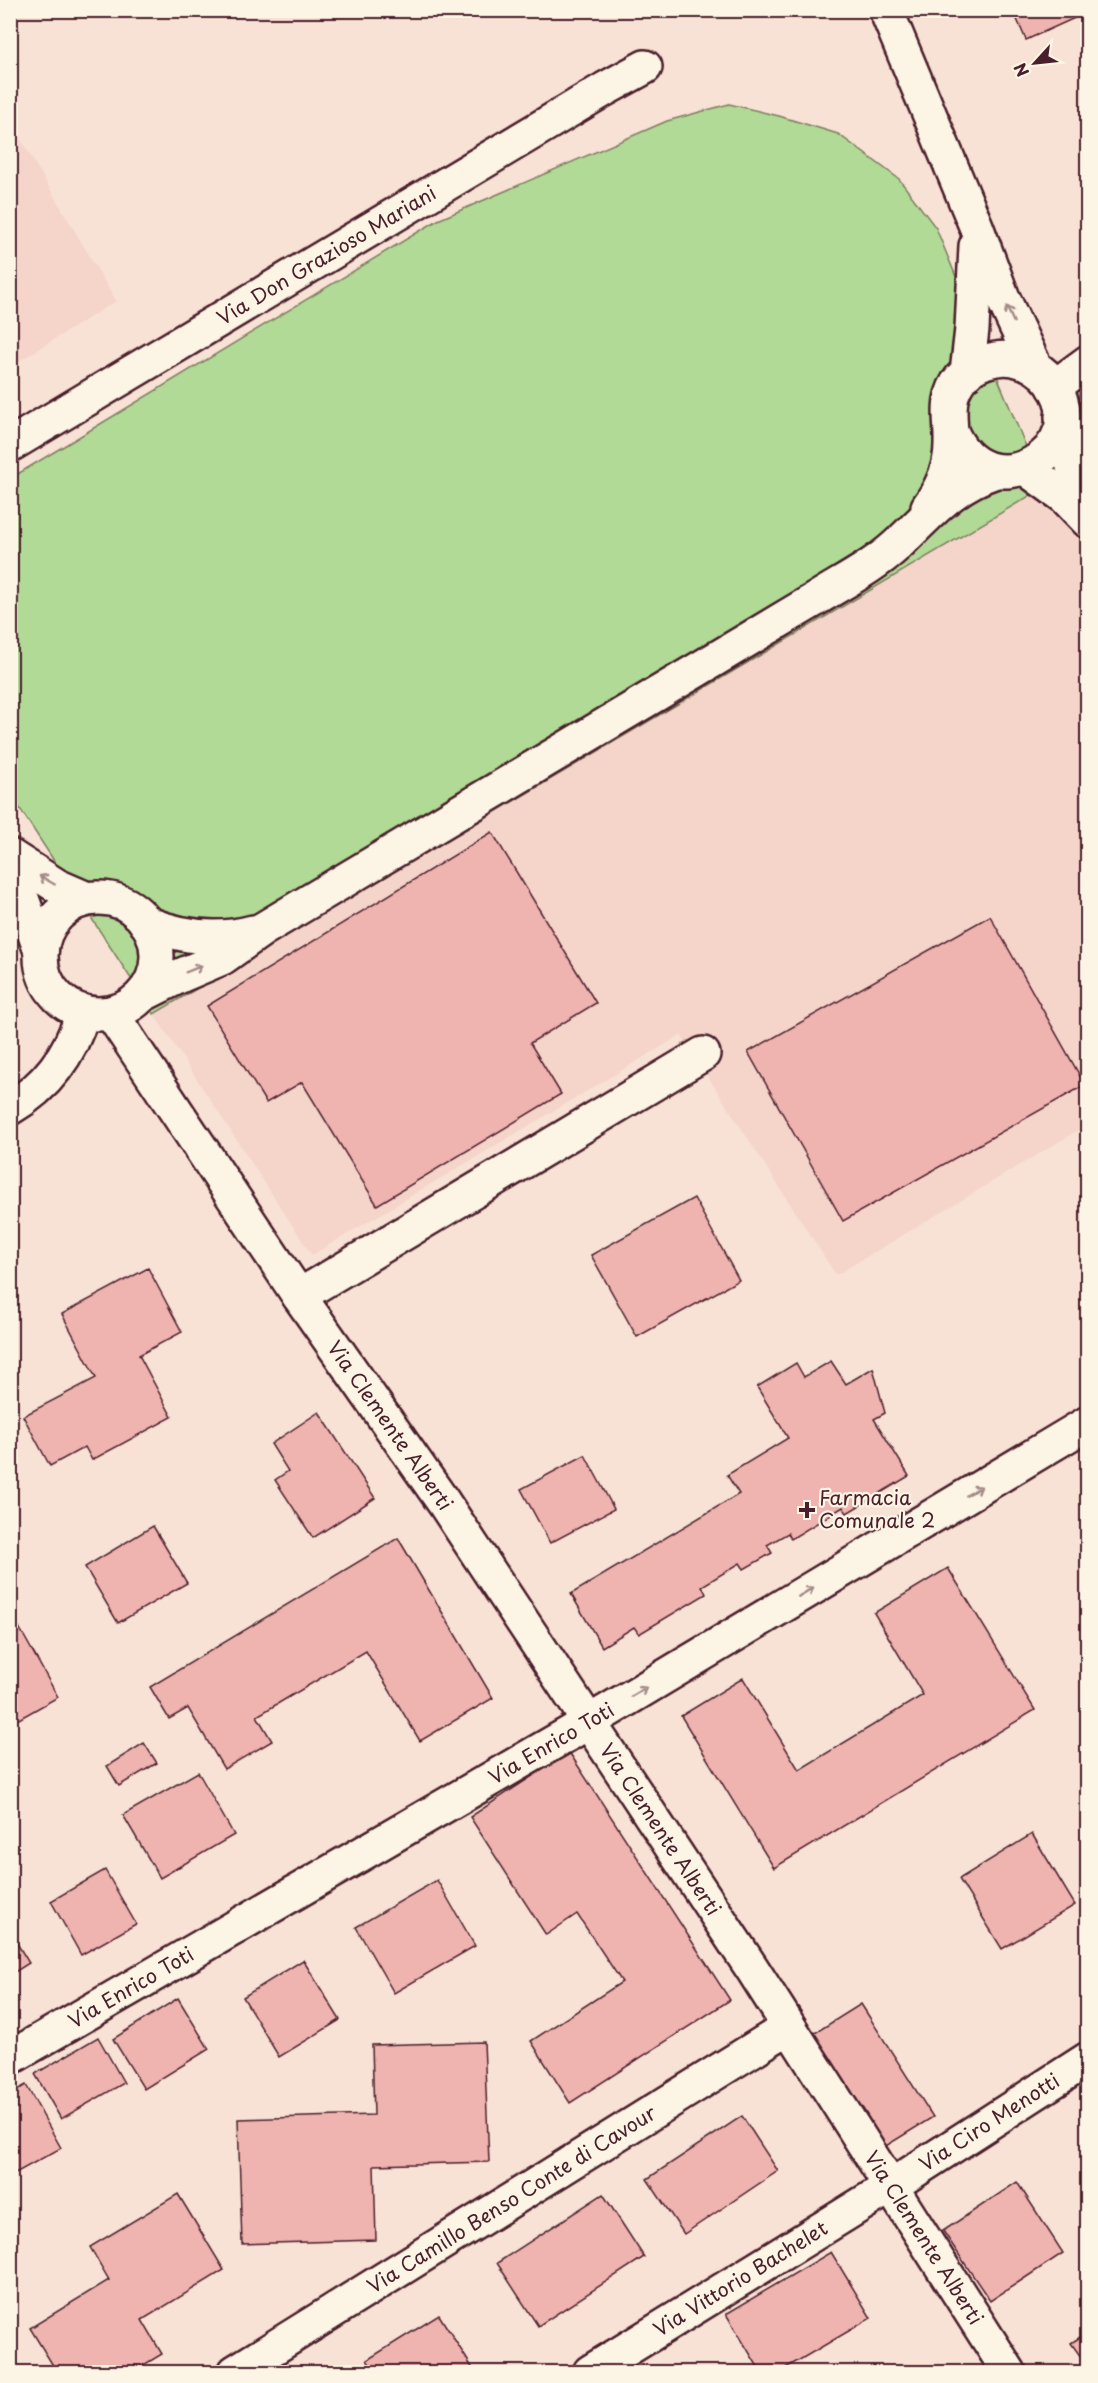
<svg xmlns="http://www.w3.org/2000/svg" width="1098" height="2383" font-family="'Playpen Sans',sans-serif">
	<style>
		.built { fill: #f5d4ca }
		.green { fill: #b1da96; stroke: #7e7c60; stroke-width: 1.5 }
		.building { fill: #efb4b0; stroke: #4a1f2b; stroke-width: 1.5 }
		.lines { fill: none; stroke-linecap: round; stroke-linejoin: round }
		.street-casing { stroke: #4a1f2b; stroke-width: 38 }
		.street { stroke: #fcf5e5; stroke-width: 33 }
		.oneway { stroke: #a38a88 }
		.poi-dot { fill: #4a1f2b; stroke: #fcf5e5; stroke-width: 2 }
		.labels { text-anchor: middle; stroke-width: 4.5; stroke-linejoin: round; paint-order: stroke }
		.street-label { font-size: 20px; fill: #4a1f2b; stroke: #fcf5e5 }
		.poi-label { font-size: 20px; fill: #4a1f2b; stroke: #fcf5e5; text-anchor: start }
	</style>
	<rect width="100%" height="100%" fill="#f8e2d5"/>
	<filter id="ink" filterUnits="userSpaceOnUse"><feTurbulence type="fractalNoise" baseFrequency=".0167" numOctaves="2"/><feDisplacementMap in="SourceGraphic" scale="12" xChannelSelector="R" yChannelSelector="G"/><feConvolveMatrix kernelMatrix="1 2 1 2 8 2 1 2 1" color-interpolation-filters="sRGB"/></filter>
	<g filter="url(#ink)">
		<g class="built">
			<polygon points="11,123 116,301 11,366 10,366"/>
			<polygon points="1087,420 1087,1125 836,1275 681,1035 312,1255 154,1014 1043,488"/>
		</g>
		<polygon class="green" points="729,104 779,116 838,134 899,179 936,228 1043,488 154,1014 11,795 11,478 438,220 667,121"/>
		<g class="building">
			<polygon points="1013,10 1088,10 1088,12 1026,40"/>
			<polygon points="492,832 596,1003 530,1043 561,1094 377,1205 302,1082 266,1103 207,1006"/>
			<polygon points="990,916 1085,1085 843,1221 748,1052"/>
			<polygon points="694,1198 739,1280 637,1337 591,1255"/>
			<polygon points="148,1268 182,1332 139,1355 172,1417 92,1460 85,1447 50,1466 23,1416 96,1378 62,1314"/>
			<polygon points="831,1361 846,1384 873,1368 885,1413 874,1419 909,1476 847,1513 843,1507 791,1539 788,1533 767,1545 772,1553 744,1569 740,1563 702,1586 706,1594 639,1634 634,1627 602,1647 571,1594 739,1494 727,1475 788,1438 757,1387 796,1363 804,1377"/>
			<polygon points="319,1412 375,1498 313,1538 275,1480 288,1471 271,1444"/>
			<polygon points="585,1455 614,1509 550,1543 521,1489"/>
			<polygon points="153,1526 187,1583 118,1623 85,1567"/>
			<polygon points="398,1538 493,1698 420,1741 366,1651 257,1716 272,1741 224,1769 188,1708 169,1719 150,1687"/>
			<polygon points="948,1568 1035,1710 774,1868 681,1716 743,1678 799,1770 923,1695 874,1613"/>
			<polygon points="10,1611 58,1697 10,1724"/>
			<polygon points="144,1743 157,1763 119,1786 107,1766"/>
			<polygon points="569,1752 730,2000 570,2103 531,2041 622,1982 577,1914 546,1935 470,1817"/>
			<polygon points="198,1772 234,1835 160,1878 123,1815"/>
			<polygon points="1032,1834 1075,1905 1002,1949 959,1879"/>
			<polygon points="105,1870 136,1924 81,1955 51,1901"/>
			<polygon points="437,1880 475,1946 394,1993 356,1927"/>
			<polygon points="10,1932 29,1963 10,1975"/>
			<polygon points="303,1960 340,2020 279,2057 243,1997"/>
			<polygon points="178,1998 209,2049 144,2089 113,2039"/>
			<polygon points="861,2004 933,2117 881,2149 810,2036"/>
			<polygon points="98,2037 124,2083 61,2119 35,2074"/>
			<polygon points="484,2042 489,2162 374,2165 376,2240 242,2244 238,2119 374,2115 372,2045"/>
			<polygon points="26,2085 61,2148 10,2176 10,2094"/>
			<polygon points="742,2116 778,2171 684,2234 647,2179"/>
			<polygon points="1017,2182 1063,2253 990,2301 943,2231"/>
			<polygon points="178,2194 224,2270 142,2320 162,2354 132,2372 57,2372 30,2328 109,2280 90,2247"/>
			<polygon points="603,2194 644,2257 538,2326 497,2263"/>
			<polygon points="831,2252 871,2318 779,2372 761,2372 726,2314"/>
			<polygon points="439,2315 475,2372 375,2372 367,2360"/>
			<polygon points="1088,2332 1088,2367 1071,2343"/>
		</g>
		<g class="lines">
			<defs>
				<g id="street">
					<polyline points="886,10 976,226 1003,298 1035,367"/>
					<polyline points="967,373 972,329 976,246"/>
					<polyline points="1054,387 1088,362"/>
					<polyline points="1062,417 1072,463 1088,515"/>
					<path id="s1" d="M10,445L605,89L645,67"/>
					<polyline points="1025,468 1065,497 1088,521"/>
					<path d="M928,507C942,488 951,467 951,444C952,420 944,399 961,378C974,363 995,356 1014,359C1029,362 1043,371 1052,383C1098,449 987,516 951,431"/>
					<polyline points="10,856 57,886 87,899"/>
					<polyline points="10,873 21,896 41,951"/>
					<circle cx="99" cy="956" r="58"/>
					<path d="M146,923C181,937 216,942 253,932"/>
					<path d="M142,995L182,975L222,958L263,929L816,599C843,582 873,567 897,545C931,514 949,487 996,471"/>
					<path id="s2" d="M111,1013L299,1296L444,1503L753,1970L1009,2372"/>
					<path d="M10,1108C48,1086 71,1054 83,1012"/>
					<polyline points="299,1296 703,1054"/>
					<path id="s3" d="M10,2058L589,1722L1088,1423"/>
					<path id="s4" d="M235,2372L789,2027"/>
					<path id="s5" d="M590,2372L891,2186L1088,2059"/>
				</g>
			</defs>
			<use href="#street" class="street-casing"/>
			<use href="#street" class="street"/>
		</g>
		<defs><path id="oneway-shaft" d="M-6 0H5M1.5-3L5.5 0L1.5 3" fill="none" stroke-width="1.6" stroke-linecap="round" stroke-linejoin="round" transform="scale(1.5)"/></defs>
		<g class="oneway">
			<use href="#oneway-shaft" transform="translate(1010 314) rotate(-114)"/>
			<use href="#oneway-shaft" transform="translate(47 880) rotate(-150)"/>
			<use href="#oneway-shaft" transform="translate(194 969) rotate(-22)"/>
			<use href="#oneway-shaft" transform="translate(974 1491) rotate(-31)"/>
			<use href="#oneway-shaft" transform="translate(806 1592) rotate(-31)"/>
			<use href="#oneway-shaft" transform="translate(639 1692) rotate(-31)"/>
		</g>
	</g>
	<path class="poi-dot" d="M804 1501h6v6h6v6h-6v6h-6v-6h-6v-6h6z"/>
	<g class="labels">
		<g class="street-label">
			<text dy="7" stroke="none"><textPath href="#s1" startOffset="369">Via Don Grazioso Mariani</textPath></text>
			<text dy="7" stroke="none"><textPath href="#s2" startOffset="498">Via Clemente Alberti</textPath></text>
			<text dy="7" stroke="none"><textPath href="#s3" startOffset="626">Via Enrico Toti</textPath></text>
			<text dy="7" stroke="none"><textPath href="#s2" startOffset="984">Via Clemente Alberti</textPath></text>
			<text dy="7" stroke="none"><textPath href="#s3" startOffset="140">Via Enrico Toti</textPath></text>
			<text dy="7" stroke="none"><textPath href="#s5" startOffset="471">Via Ciro Menotti</textPath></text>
			<text dy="7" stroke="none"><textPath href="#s4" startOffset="326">Via Camillo Benso Conte di Cavour</textPath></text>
			<text dy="7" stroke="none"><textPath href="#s2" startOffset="1470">Via Clemente Alberti</textPath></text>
			<text dy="7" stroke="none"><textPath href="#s5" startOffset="177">Via Vittorio Bachelet</textPath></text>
		</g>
		<g class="poi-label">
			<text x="819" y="1505">Farmacia<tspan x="819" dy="23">Comunale 2</tspan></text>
		</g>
	</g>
	<rect width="1098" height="2383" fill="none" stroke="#fcf5e5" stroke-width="36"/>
	<rect x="18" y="18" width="1062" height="2347" fill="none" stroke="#4a1f2b" stroke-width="2" filter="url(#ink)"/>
	<g transform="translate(1035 63) rotate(243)" stroke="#fcf5e5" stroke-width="4.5" paint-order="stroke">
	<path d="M0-4.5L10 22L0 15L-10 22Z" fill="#4a1f2b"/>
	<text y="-9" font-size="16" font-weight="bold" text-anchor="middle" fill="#4a1f2b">N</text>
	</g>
</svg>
